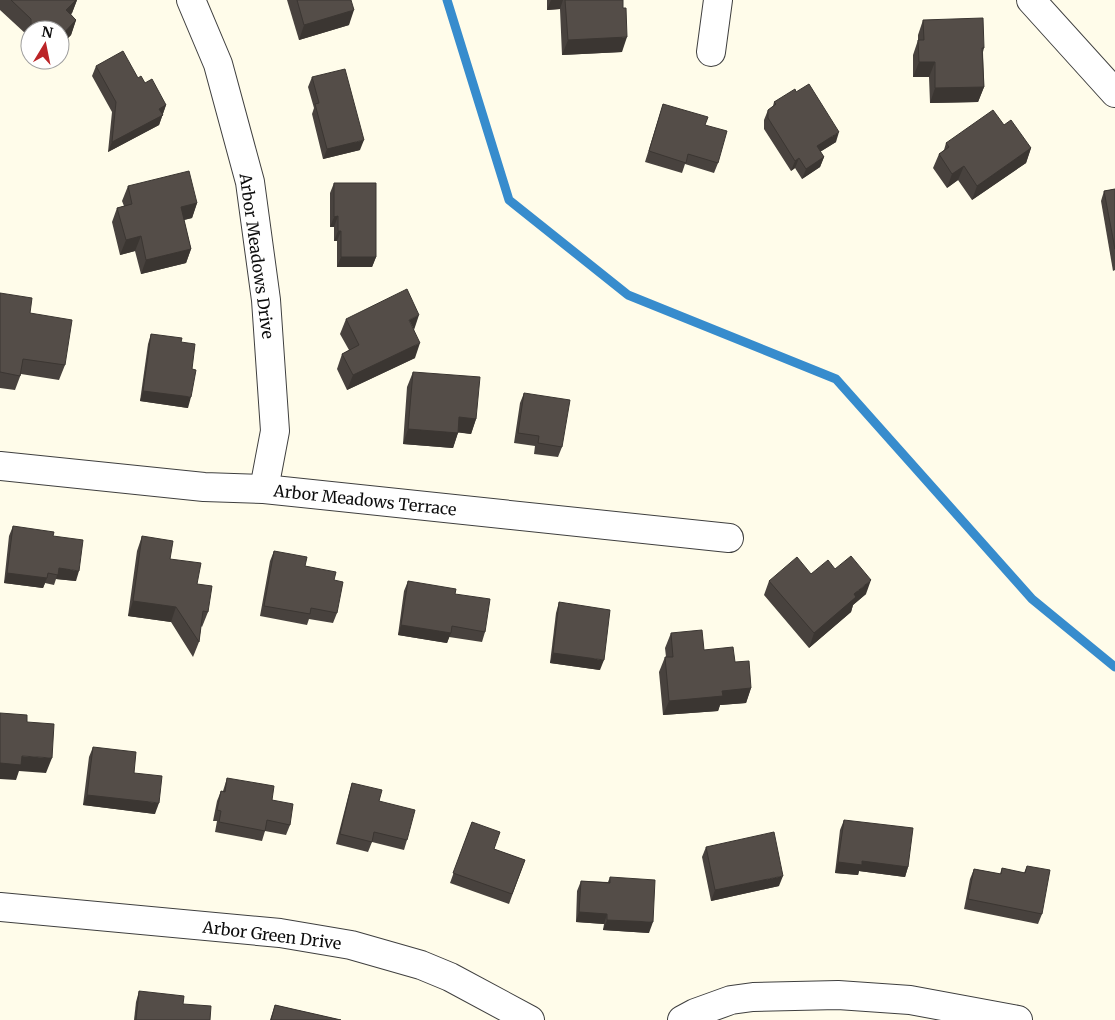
<svg xmlns="http://www.w3.org/2000/svg" width="1115" height="1020" font-family="Merriweather,serif">
	<style>
		.lines { fill: none; stroke-linecap: round; stroke-linejoin: round }
		.stream { stroke: #378ccd; stroke-width: 9 }
		.street-casing { stroke: #3f3f3f; stroke-width: 30 }
		.street { stroke: #fff; stroke-width: 28 }
		.wall { fill: #48423e }
		.shaded-wall { fill: #3b3632 }
		.building { fill: #544d48; stroke: #3b3632 }
		.labels { text-anchor: middle; stroke-width: 5; stroke-linejoin: round; paint-order: stroke }
		.street-label { font-size: 16px; fill: #0c0c0c; stroke: #fff }
	</style>
	<rect width="100%" height="100%" fill="#fffcea"/>
	<g class="lines">
		<polyline class="stream" points="447,0 509,200 628,295 836,379 1032,599 1115,667"/>
		<defs>
			<g id="street">
				<polyline points="191,0 218,64 250,182 266,300 275,431 264,489"/>
				<polyline points="1031,0 1115,93"/>
				<polyline points="711,52 718,0"/>
				<polyline points="0,466 204,487 264,489 729,538"/>
				<polyline points="0,907 280,933 351,945 421,965 450,977 530,1020"/>
				<polyline points="682,1020 695,1013 731,1000 753,997 838,995 910,1000 1018,1020"/>
			</g>
		</defs>
		<use href="#street" class="street-casing"/>
		<use href="#street" class="street"/>
	</g>
	<g class="wall">
		<polygon points="0,0 77,0 72,13 71,14 76,20 71,35 60,46 60,30 30,30 30,56 26,52 26,34 0,10"/>
		<polygon points="287,0 351,0 349,25 299,40"/>
		<polygon points="547,0 623,0 622,52 562,55 560,9 547,10"/>
		<polygon points="923,20 984,48 983,52 984,87 978,102 930,103 929,77 913,77 913,55 918,40 918,35"/>
		<polygon points="34,60 47,60 41,66"/>
		<polygon points="96,66 145,83 166,105 159,125 108,152 112,112 92,76"/>
		<polygon points="312,77 360,150 323,159 312,114 314,108 308,87"/>
		<polygon points="796,92 836,142 820,152 824,157 820,167 802,179 795,168 791,171 764,129 764,120 768,110 773,106 774,102"/>
		<polygon points="663,104 705,125 718,163 714,173 685,164 682,173 645,162"/>
		<polygon points="1004,125 1031,148 1026,163 972,200 958,180 947,188 933,168 939,154 944,150 946,143"/>
		<polygon points="334,183 376,257 372,267 337,267 337,241 334,241 334,227 330,227 330,193"/>
		<polygon points="128,186 197,203 192,218 184,220 191,249 186,263 141,274 135,251 120,255 112,222 117,208 124,206 122,201"/>
		<polygon points="1115,189 1115,270 1113,271 1101,201 1104,191"/>
		<polygon points="0,293 30,313 65,365 59,380 21,374 15,390 0,388"/>
		<polygon points="346,319 414,330 415,358 347,390 337,369 342,354 349,350 340,334"/>
		<polygon points="151,334 181,342 188,408 140,401 148,344"/>
		<polygon points="413,372 476,419 471,434 458,432 453,448 403,444 407,387"/>
		<polygon points="524,393 562,447 558,457 534,454 535,446 514,443 520,403"/>
		<polygon points="13,526 53,536 76,581 56,579 54,585 45,583 43,588 4,583 9,536"/>
		<polygon points="142,536 170,559 197,584 208,612 202,627 201,626 199,642 193,657 171,622 128,616 137,551"/>
		<polygon points="274,551 334,580 337,613 333,623 309,619 307,625 260,616 270,561"/>
		<polygon points="811,574 866,594 853,605 851,612 809,648 764,595 769,581"/>
		<polygon points="408,581 455,594 485,632 482,642 449,637 447,643 398,635 404,591"/>
		<polygon points="559,602 600,670 550,663 556,613"/>
		<polygon points="671,633 704,650 735,662 751,688 746,703 720,705 718,711 663,715 659,672 665,657 666,657 665,648"/>
		<polygon points="93,747 134,773 155,814 83,805 89,757"/>
		<polygon points="227,778 272,800 290,825 286,835 265,831 262,841 215,832 217,821 213,821 217,801 221,791 223,791"/>
		<polygon points="352,783 379,801 407,840 404,850 372,842 368,852 336,844 349,793"/>
		<polygon points="844,820 908,867 905,877 859,871 858,875 835,873 840,830"/>
		<polygon points="472,822 494,849 525,860 509,904 450,883"/>
		<polygon points="706,847 779,886 711,901 702,857"/>
		<polygon points="1027,866 1042,914 1038,924 964,909 970,879 974,869 1000,874 1002,868 1024,873"/>
		<polygon points="610,877 649,933 603,930 604,924 576,922 577,891 581,881 608,882"/>
		<polygon points="139,991 183,1004 210,1020 134,1020 136,1002"/>
		<polygon points="275,1005 341,1020 270,1020"/>
	</g>
	<g class="shaded-wall">
		<polygon points="76,0 77,0 72,13 61,25 66,10"/>
		<polygon points="551,0 563,0 560,9 547,10"/>
		<polygon points="354,10 349,25 299,40 304,25"/>
		<polygon points="76,20 71,35 60,46 60,37"/>
		<polygon points="627,37 622,52 562,55 568,40"/>
		<polygon points="43,60 47,60 41,66"/>
		<polygon points="919,62 935,62 929,77 913,77"/>
		<polygon points="984,87 978,102 930,103 935,88"/>
		<polygon points="166,105 159,125 108,152 112,142"/>
		<polygon points="839,132 836,142 813,156 817,146"/>
		<polygon points="364,140 360,150 323,159 327,149"/>
		<polygon points="1031,148 1026,163 972,200 977,186"/>
		<polygon points="824,157 820,167 802,179 806,169"/>
		<polygon points="799,158 795,168 791,171 795,161"/>
		<polygon points="964,166 958,180 947,188 952,174"/>
		<polygon points="197,203 192,218 175,222 181,207"/>
		<polygon points="338,216 334,227 330,227 334,217"/>
		<polygon points="338,231 341,231 337,241 334,241"/>
		<polygon points="141,236 135,251 120,255 126,240"/>
		<polygon points="191,249 186,263 141,274 146,260"/>
		<polygon points="341,257 376,257 372,267 337,267"/>
		<polygon points="419,315 414,330 409,320"/>
		<polygon points="420,343 415,358 347,390 353,375"/>
		<polygon points="143,391 191,397 188,408 140,401"/>
		<polygon points="459,417 476,419 471,434 454,432"/>
		<polygon points="408,429 458,433 453,448 403,444"/>
		<polygon points="59,568 79,571 76,581 56,579"/>
		<polygon points="7,573 47,578 43,588 4,583"/>
		<polygon points="871,580 866,594 853,605 851,612 809,648 814,633 854,594"/>
		<polygon points="133,601 176,607 171,622 128,616"/>
		<polygon points="401,625 451,633 447,643 398,635"/>
		<polygon points="553,653 604,660 600,670 550,663"/>
		<polygon points="751,688 746,703 720,705 718,711 663,715 669,701 722,691"/>
		<polygon points="22,756 52,758 46,773 19,771 16,780 0,779 0,763"/>
		<polygon points="87,795 159,803 155,814 83,805"/>
		<polygon points="862,861 908,867 905,877 859,871 858,875 835,873 838,862"/>
		<polygon points="783,876 779,886 711,901 715,890"/>
		<polygon points="579,912 607,914 604,924 576,922"/>
		<polygon points="607,920 653,922 649,933 603,930"/>
	</g>
	<g class="building">
		<polygon points="11,0 76,0 66,10 76,20 60,37 60,30 31,30 31,19"/>
		<polygon points="297,0 351,0 354,10 304,25"/>
		<polygon points="565,0 623,0 623,8 626,8 627,37 568,40"/>
		<polygon points="983,18 984,48 982,48 984,87 935,88 935,62 919,62 918,40 924,40 923,20"/>
		<polygon points="123,51 138,78 141,76 145,83 152,79 166,105 159,109 163,115 112,142 116,102 96,66"/>
		<polygon points="345,69 364,140 327,149 315,104 319,103 312,77"/>
		<polygon points="809,84 839,132 817,146 824,157 806,169 799,158 795,161 768,118 768,110 776,104 774,102 795,89 796,92"/>
		<polygon points="663,104 708,117 705,125 727,131 718,163 688,154 686,163 649,151"/>
		<polygon points="993,110 1004,125 1011,120 1031,148 977,186 964,166 952,174 939,154 949,147 946,143"/>
		<polygon points="189,171 197,203 181,207 191,249 146,260 141,236 126,240 117,208 132,204 128,186"/>
		<polygon points="334,183 376,183 376,257 341,257 341,231 338,231 338,216 334,217"/>
		<polygon points="1115,189 1115,249 1104,191"/>
		<polygon points="407,289 419,315 409,320 420,343 353,375 342,354 359,345 346,319"/>
		<polygon points="0,293 32,298 30,313 72,320 65,365 23,359 20,376 0,372"/>
		<polygon points="151,334 182,338 181,342 195,344 192,369 196,370 191,397 143,391"/>
		<polygon points="413,372 480,377 476,419 459,417 458,433 408,429"/>
		<polygon points="524,393 570,400 562,447 538,443 539,436 518,433"/>
		<polygon points="13,526 54,532 53,536 83,540 79,571 59,568 58,575 48,573 47,578 7,573"/>
		<polygon points="142,536 173,541 170,559 201,563 197,584 212,586 208,612 203,611 199,642 176,607 133,601"/>
		<polygon points="274,551 307,557 305,566 336,572 334,580 343,582 337,613 311,608 310,614 264,606"/>
		<polygon points="851,556 871,580 854,594 856,597 814,633 769,581 797,557 811,574 828,560 835,569"/>
		<polygon points="408,581 456,589 455,594 490,599 485,632 452,626 451,633 401,625"/>
		<polygon points="559,602 610,610 604,660 553,653"/>
		<polygon points="702,630 704,650 733,647 735,662 749,661 751,688 722,691 723,696 669,701 665,657 673,657 671,633"/>
		<polygon points="0,713 27,715 27,722 54,724 52,758 22,756 21,765 0,763"/>
		<polygon points="93,747 136,752 134,773 162,776 159,803 87,795"/>
		<polygon points="227,778 274,786 272,800 293,804 290,825 267,820 265,831 219,822 221,811 217,810 221,791 225,792"/>
		<polygon points="352,783 382,790 379,801 415,810 407,840 374,832 372,842 340,834"/>
		<polygon points="844,820 913,828 908,867 862,861 862,865 838,862"/>
		<polygon points="472,822 500,832 494,849 525,860 512,894 453,873"/>
		<polygon points="774,832 783,876 715,890 706,847"/>
		<polygon points="1027,866 1050,870 1042,914 968,899 974,869 1001,874 1002,868 1025,873"/>
		<polygon points="610,877 655,880 653,922 607,920 607,914 579,912 581,881 610,883"/>
		<polygon points="139,991 184,996 183,1004 211,1006 210,1020 136,1020"/>
		<polygon points="275,1005 341,1020 271,1020"/>
	</g>
	<g class="labels">
		<g class="street-label">
			<text transform="translate(257 256) rotate(82)" y="6">Arbor Meadows Drive</text>
			<text transform="translate(365 500) rotate(6)" y="6">Arbor Meadows Terrace</text>
			<text transform="translate(272 935) rotate(7)" y="6">Arbor Green Drive</text>
		</g>
	</g>
	<g transform="translate(45 45) rotate(10)"><circle r="24" fill="#ffffff" stroke="#9e9e9e"/>
	<path d="M0-4L9 19L0 12L-9 19Z" fill="#bb2427"/>
	<text y="-8" font-size="14" font-weight="bold" text-anchor="middle" fill="#0c0c0c">N</text>
	</g>
</svg>
